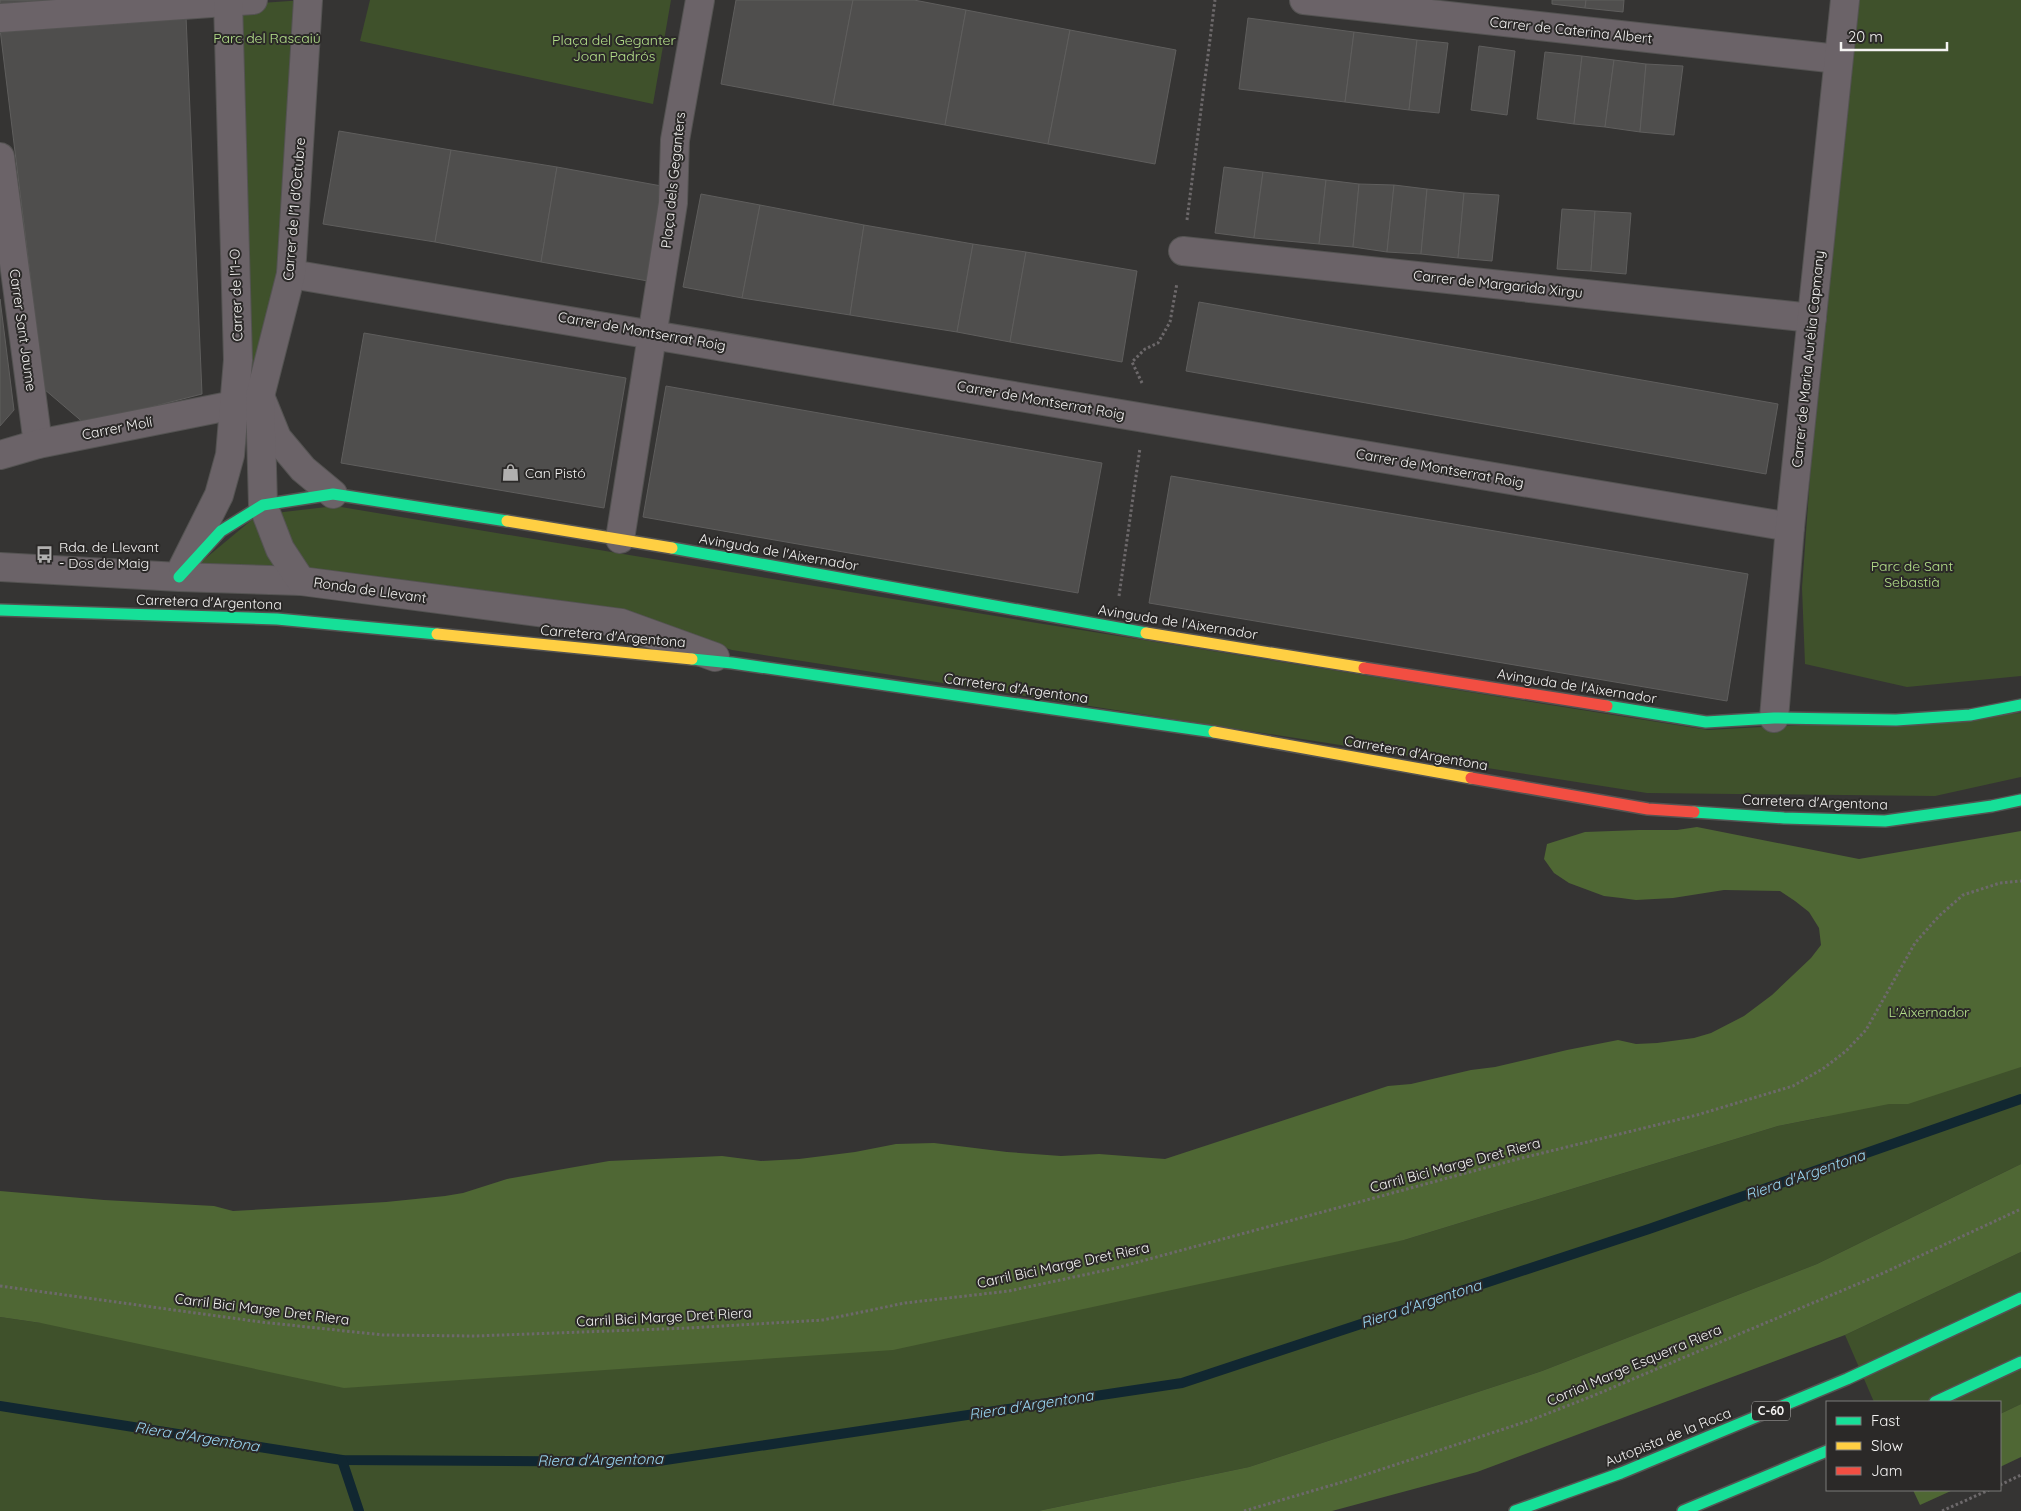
<svg xmlns="http://www.w3.org/2000/svg" width="2021" height="1511" font-family="Quicksand,sans-serif">
	<style>
		.green { fill: #3f512b }
		.forest { fill: #4f6734 }
		.lines { fill: none; stroke-linecap: round; stroke-linejoin: round }
		.stream { stroke: #112731; stroke-width: 10 }
		.building { fill: #4f4e4d; stroke: #5f5e5d }
		.street-casing { stroke: #545352; stroke-width: 30 }
		.fast-casing { stroke: #545352; stroke-width: 14 }
		.slow-casing { stroke: #545352; stroke-width: 14 }
		.jam-casing { stroke: #545352; stroke-width: 14 }
		.path { stroke: #6d696b; stroke-width: 3; stroke-dasharray: 2.5 2.5; stroke-linecap: butt }
		.street { stroke: #6b6368; stroke-width: 28 }
		.fast { stroke: #16e098; stroke-width: 11 }
		.slow { stroke: #ffcf43; stroke-width: 11 }
		.jam { stroke: #f24e42; stroke-width: 11 }
		.labels { text-anchor: middle; stroke-width: 4; stroke-linejoin: round; paint-order: stroke }
		.shield { fill: #2b2928; stroke: #b8b6b5; stroke-width: 1 }
		.shield-label { font-size: 12px; font-weight: bold; fill: #f4f3f2 }
		.street-label { font-size: 14px; fill: #f4f3f2; stroke: #2b2928 }
		.park-label { font-size: 14px; fill: #b4e08a; stroke: #2b2928 }
		.poi-label { font-size: 14px; fill: #f4f3f2; stroke: #2b2928; text-anchor: start }
		.water-label { font-size: 15px; font-style: italic; fill: #9ad7f3; stroke: #2b2928 }
	</style>
	<rect width="100%" height="100%" fill="#353433"/>
	<g class="green">
		<polygon points="304,0 286,271 256,392 239,397 232,5"/>
		<polygon points="370,0 671,0 653,104 360,41"/>
		<polygon points="1853,0 2021,0 2021,676 1907,687 1805,664 1802,588 1820,338"/>
		<polygon points="335,506 1037,623 1708,730 2021,713 2021,777 1935,796 1647,793 732,650 599,607 305,571 275,513"/>
		<polygon points="260,513 292,576 188,573"/>
		<polygon points="2021,858 2021,1164 1817,1264 1542,1371 1249,1467 1038,1511 0,1511 0,1317 41,1323 1404,1240 1778,1126 1824,1117"/>
		<polygon points="2021,1252 2021,1404 2000,1414 2000,1402 1874,1402 1845,1335"/>
	</g>
	<g class="forest">
		<polygon points="1697,827 1859,859 2021,831 2021,1067 1908,1104 1889,1104 1778,1126 1404,1240 893,1350 344,1388 41,1323 0,1317 0,1191 104,1200 214,1206 233,1211 386,1202 445,1196 463,1193 507,1179 609,1161 722,1156 761,1161 799,1159 855,1152 896,1144 934,1143 1007,1152 1061,1156 1099,1154 1165,1159 1388,1086 1411,1084 1471,1070 1495,1067 1567,1050 1618,1040 1636,1044 1657,1043 1694,1038 1711,1033 1744,1016 1772,995 1811,958 1821,945 1819,928 1809,912 1795,901 1780,891 1724,890 1673,898 1636,900 1621,898 1604,896 1569,883 1554,873 1544,859 1547,844 1585,832 1639,830 1677,830"/>
		<polygon points="2021,1164 2021,1252 1845,1335 1477,1472 1332,1511 1038,1511 1249,1467 1542,1371 1817,1264"/>
		<polygon points="2021,1404 2021,1457 2000,1467 2000,1414"/>
		<polygon points="1913,1490 1953,1490 1920,1505"/>
	</g>
	<g class="lines">
		<g class="stream">
			<polyline points="0,1406 342,1460 652,1462 1182,1383 1649,1229 2021,1099"/>
			<polyline points="342,1460 359,1511"/>
		</g>
	</g>
	<g class="building">
		<polygon points="0,0 89,0 0,6"/>
		<polygon points="736,0 853,0 833,105 721,84"/>
		<polygon points="853,0 914,0 966,10 945,125 833,105"/>
		<polygon points="1552,0 1586,0 1585,8 1552,4"/>
		<polygon points="1586,0 1624,0 1623,12 1585,8"/>
		<polygon points="966,10 1070,30 1048,144 945,125"/>
		<polygon points="186,16 202,394 85,424 44,389 0,29"/>
		<polygon points="1248,18 1354,32 1345,102 1239,89"/>
		<polygon points="1070,30 1176,50 1155,164 1048,144"/>
		<polygon points="1354,32 1417,40 1409,110 1345,102"/>
		<polygon points="1417,40 1448,43 1439,113 1409,110"/>
		<polygon points="1479,46 1515,51 1507,115 1471,110"/>
		<polygon points="1545,52 1582,56 1574,124 1537,119"/>
		<polygon points="1582,56 1614,60 1605,127 1574,124"/>
		<polygon points="1614,60 1646,64 1640,132 1605,127"/>
		<polygon points="1646,64 1683,66 1674,135 1640,132"/>
		<polygon points="339,131 451,150 435,242 323,224"/>
		<polygon points="451,150 557,167 541,262 435,242"/>
		<polygon points="557,167 667,187 648,281 541,262"/>
		<polygon points="1224,167 1263,172 1254,238 1215,233"/>
		<polygon points="1263,172 1326,180 1319,244 1254,238"/>
		<polygon points="1326,180 1359,184 1353,247 1319,244"/>
		<polygon points="1359,184 1394,185 1387,252 1353,247"/>
		<polygon points="1394,185 1427,189 1421,254 1387,252"/>
		<polygon points="1427,189 1464,193 1458,258 1421,254"/>
		<polygon points="1464,193 1499,195 1492,261 1458,258"/>
		<polygon points="701,194 760,205 742,298 683,287"/>
		<polygon points="760,205 864,225 850,315 742,298"/>
		<polygon points="1562,209 1595,211 1591,271 1557,269"/>
		<polygon points="1595,211 1631,213 1626,274 1591,271"/>
		<polygon points="864,225 973,244 957,332 850,315"/>
		<polygon points="973,244 1026,252 1010,342 957,332"/>
		<polygon points="1026,252 1137,271 1122,362 1010,342"/>
		<polygon points="0,299 14,410 0,426"/>
		<polygon points="1199,302 1778,404 1766,474 1186,371"/>
		<polygon points="364,333 626,378 604,508 341,463"/>
		<polygon points="666,386 1102,463 1078,593 643,517"/>
		<polygon points="1171,476 1748,574 1727,701 1149,603"/>
	</g>
	<g class="lines">
		<defs>
			<g id="street">
				<polyline points="1304,0 1838,59"/>
				<polyline points="0,18 253,0"/>
				<polyline points="0,157 38,444"/>
				<polyline points="1183,251 1812,318"/>
				<path d="M291,274C791,355 1290,443 1790,527"/>
				<polyline points="0,455 38,444 234,405 260,396 277,438 303,469 333,494"/>
				<polyline points="620,539 673,203 675,140 700,0"/>
				<polyline points="0,567 179,577 301,581 621,623 715,657"/>
				<polyline points="183,567 219,495 230,455 238,360 228,1"/>
				<polyline points="301,581 280,549 263,505 260,396 291,274 308,0"/>
				<polyline points="1774,718 1790,527 1845,0"/>
			</g>
			<g id="fast">
				<polyline points="672,548 1146,633"/>
				<polyline points="179,577 221,531 263,505 333,494 507,521"/>
				<polyline points="0,610 277,619 437,634"/>
				<polyline points="692,659 732,663 1214,732"/>
				<polyline points="1607,706 1706,722 1774,718 1896,720 1970,715 2021,705"/>
				<polyline points="1694,812 1784,818 1885,821 1992,806 2021,800"/>
				<polyline points="1935,1402 2021,1362"/>
				<polyline points="1515,1511 1621,1473 1847,1379 2021,1298"/>
				<polyline points="1683,1511 1827,1451"/>
			</g>
			<g id="slow">
				<polyline points="507,521 672,548"/>
				<polyline points="1146,633 1364,668"/>
				<polyline points="437,634 692,659"/>
				<polyline points="1214,732 1471,778"/>
			</g>
			<g id="jam">
				<polyline points="1364,668 1607,706"/>
				<polyline points="1471,778 1648,809 1694,812"/>
			</g>
		</defs>
		<use href="#street" class="street-casing"/>
		<use href="#fast" class="fast-casing"/>
		<use href="#slow" class="slow-casing"/>
		<use href="#jam" class="jam-casing"/>
		<g class="path">
			<polyline points="1187,220 1215,0"/>
			<polyline points="1142,383 1132,362 1145,349 1158,343 1170,322 1177,283"/>
			<polyline points="1119,596 1140,448"/>
			<polyline points="0,1286 261,1322 383,1335 475,1336 689,1328 823,1320 905,1303 1009,1291 1116,1268 1514,1160 1697,1115 1793,1086 1824,1068 1846,1051 1866,1030 1915,943 1939,916 1963,895 2000,883 2021,881"/>
			<polyline points="2000,1485 2021,1475"/>
			<polyline points="1244,1511 1346,1481 1531,1420 1595,1395 1879,1275 2021,1209"/>
			<polyline points="1942,1511 1989,1490"/>
		</g>
		<use href="#street" class="street"/>
		<use href="#fast" class="fast"/>
		<use href="#slow" class="slow"/>
		<use href="#jam" class="jam"/>
	</g>
	<defs>
		<symbol id="shop-bare" viewBox="-9 -9 18 18"><path d="M-5-2.5h2.3a2.7 3.5 0 0 1 5.4 0H5L5.5 6h-11ZM-1.5-2.5h3a1.5 2.3 0 0 0-3 0Z" fill="#b1b0af" stroke="#2b2928" stroke-width="2.5" paint-order="stroke"/></symbol>
		<symbol id="bus-bare" viewBox="-9 -9 18 18"><path d="M-5-6H5V4H4V6H2V4H-2V6H-4V4H-5ZM-3.5-4V0h7V-4ZM-3.5 1.2v1.5H-2V1.2ZM2 1.2v1.5H3.5V1.2Z" fill="#b1b0af" stroke="#2b2928" stroke-width="2.5" paint-order="stroke"/></symbol>
	</defs>
	<g fill-rule="evenodd">
		<use href="#shop-bare" x="498" y="460" width="25" height="25"/>
		<use href="#bus-bare" x="32" y="542" width="25" height="25"/>
	</g>
	<g class="labels">
		<rect class="shield" x="1752" y="1401.5" width="38" height="19" rx="4"/>
		<g class="shield-label">
			<text x="1771" y="1415">C-60</text>
		</g>
		<g class="street-label">
			<text transform="translate(1571 30) rotate(6)" y="5">Carrer de Caterina Albert</text>
			<text transform="translate(673 180) rotate(-84)" y="5">Plaça dels Geganters</text>
			<text transform="translate(294 209) rotate(-85)" y="5">Carrer de l'1 d'Octubre</text>
			<text transform="translate(1498 284) rotate(6)" y="5">Carrer de Margarida Xirgu</text>
			<text transform="translate(236 295) rotate(-92)" y="5">Carrer de l'1-O</text>
			<text transform="translate(23 330) rotate(82)" y="5">Carrer Sant Jaume</text>
			<text transform="translate(642 331) rotate(10)" y="5">Carrer de Montserrat Roig</text>
			<text transform="translate(1808 359) rotate(-84)" y="5">Carrer de Maria Aurèlia Capmany</text>
			<text transform="translate(1041 400) rotate(10)" y="5">Carrer de Montserrat Roig</text>
			<text transform="translate(117 428) rotate(-11)" y="5">Carrer Molí</text>
			<text transform="translate(1440 468) rotate(10)" y="5">Carrer de Montserrat Roig</text>
			<text transform="translate(779 552) rotate(10)" y="5">Avinguda de l'Aixernador</text>
			<text transform="translate(370 590) rotate(8)" y="5">Ronda de Llevant</text>
			<text transform="translate(209 602) rotate(2)" y="5">Carretera d'Argentona</text>
			<text transform="translate(1178 622) rotate(9)" y="5">Avinguda de l'Aixernador</text>
			<text transform="translate(613 636) rotate(5)" y="5">Carretera d'Argentona</text>
			<text transform="translate(1577 686) rotate(9)" y="5">Avinguda de l'Aixernador</text>
			<text transform="translate(1016 688) rotate(8)" y="5">Carretera d'Argentona</text>
			<text transform="translate(1416 753) rotate(10)" y="5">Carretera d'Argentona</text>
			<text transform="translate(1815 802) rotate(2)" y="5">Carretera d'Argentona</text>
			<text transform="translate(1455 1165) rotate(-15)" y="5">Carril Bici Marge Dret Riera</text>
			<text transform="translate(1063 1265) rotate(-12)" y="5">Carril Bici Marge Dret Riera</text>
			<text transform="translate(262 1309) rotate(7)" y="5">Carril Bici Marge Dret Riera</text>
			<text transform="translate(664 1317) rotate(-3)" y="5">Carril Bici Marge Dret Riera</text>
			<text transform="translate(1634 1365) rotate(-23)" y="5">Corriol Marge Esquerra Riera</text>
			<text transform="translate(1668 1437) rotate(-22)" y="5">Autopista de la Roca</text>
		</g>
		<g class="park-label">
			<text x="267" y="43">Parc del Rascaiú</text>
			<text x="614" y="45">Plaça del Geganter<tspan x="614" dy="16">Joan Padrós</tspan></text>
			<text x="1912" y="571">Parc de Sant<tspan x="1912" dy="16">Sebastià</tspan></text>
			<text x="1929" y="1017">L'Aixernador</text>
		</g>
		<g class="poi-label">
			<text x="525" y="478">Can Pistó</text>
			<text x="59" y="552">Rda. de Llevant<tspan x="59" dy="16">- Dos de Maig</tspan></text>
		</g>
		<g class="water-label">
			<text transform="translate(1805 1175) rotate(-19)" y="5">Riera d'Argentona</text>
			<text transform="translate(1421 1304) rotate(-18)" y="5">Riera d'Argentona</text>
			<text transform="translate(1031 1405) rotate(-9)" y="5">Riera d'Argentona</text>
			<text transform="translate(197 1437) rotate(9)" y="5">Riera d'Argentona</text>
			<text transform="translate(600 1460) rotate(-1)" y="5">Riera d'Argentona</text>
		</g>
	</g>
	<rect x="1826" y="1401" width="175" height="90" fill="#2b2928" stroke="#7b7a79"/>
	<rect x="1836" y="1417" width="25" height="8" fill="#16e098" stroke="#7b7a79"/>
	<text x="1871" y="1426" font-size="15" fill="#f4f3f2">Fast</text>
	<rect x="1836" y="1442" width="25" height="8" fill="#ffcf43" stroke="#7b7a79"/>
	<text x="1871" y="1451" font-size="15" fill="#f4f3f2">Slow</text>
	<rect x="1836" y="1467" width="25" height="8" fill="#f24e42" stroke="#7b7a79"/>
	<text x="1871" y="1476" font-size="15" fill="#f4f3f2">Jam</text>
	<path d="M1841 42v8h106v-8" fill="none" stroke="#f4f3f2" stroke-width="2.5"/>
	<text x="1848" y="42" font-size="15" fill="#f4f3f2" stroke="#2b2928" stroke-width="4" paint-order="stroke">20 m</text>
</svg>
